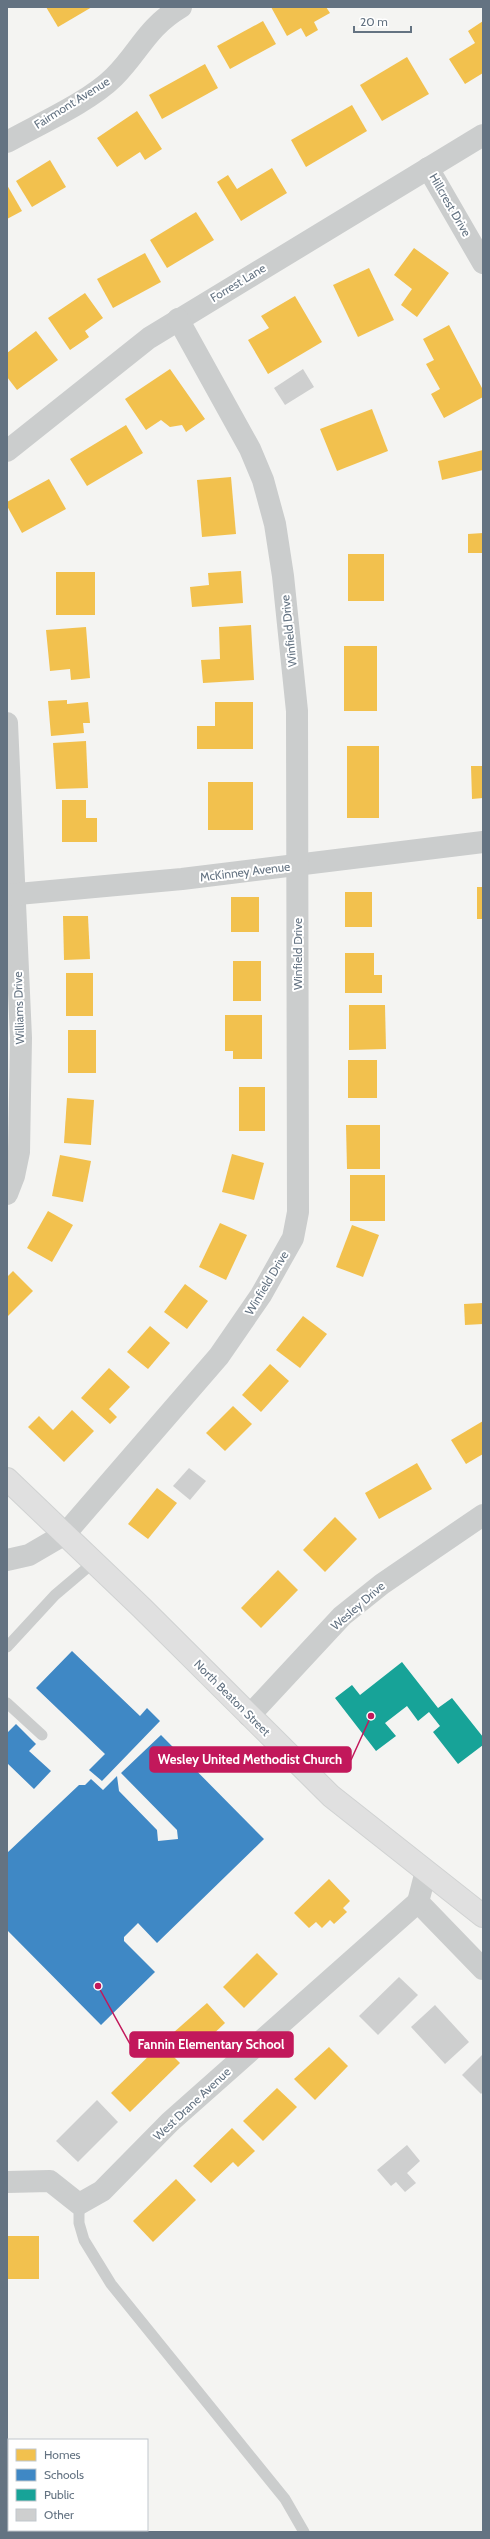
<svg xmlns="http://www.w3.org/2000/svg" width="490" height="2539" font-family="Cabin,sans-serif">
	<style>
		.homes { fill: #f2c14e }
		.schools { fill: #3f88c5 }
		.public { fill: #17a398 }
		.building { fill: #cecfcf }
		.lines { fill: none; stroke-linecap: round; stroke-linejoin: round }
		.secondary-casing { stroke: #d0d2d2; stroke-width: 24 }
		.lane { stroke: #cbcdcd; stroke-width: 11 }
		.street { stroke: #cbcdcd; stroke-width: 22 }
		.secondary { stroke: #e0e0e0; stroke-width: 22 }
		.labels { text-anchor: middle; stroke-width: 4; stroke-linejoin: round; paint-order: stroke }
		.street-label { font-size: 12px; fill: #647382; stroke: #fff }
		.leader { fill: none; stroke: #c2185b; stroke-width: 1.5 }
		.callout-dot { fill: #c2185b; stroke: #fff; stroke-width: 1.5 }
		.callout { fill: #c2185b; stroke: #c2185b; stroke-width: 1.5 }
		.callout-label { font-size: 13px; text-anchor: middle; font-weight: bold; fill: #fff }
	</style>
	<rect width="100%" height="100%" fill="#f4f4f2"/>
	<g class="homes">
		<polygon points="46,7 92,7 58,27"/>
		<polygon points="271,7 326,7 330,13 314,22 318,30 306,37 301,28 287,36"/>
		<polygon points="263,21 276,44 230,69 217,46"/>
		<polygon points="483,21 483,73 465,84 449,59 475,43 468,31"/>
		<polygon points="407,57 429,94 382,121 360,85"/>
		<polygon points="205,64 218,88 162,119 149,95"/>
		<polygon points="352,105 367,131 306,167 291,140"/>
		<polygon points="137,111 162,149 145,160 140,152 117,167 97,138"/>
		<polygon points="50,160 66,187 32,207 16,181"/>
		<polygon points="272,168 287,193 241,221 217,182 228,175 237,189"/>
		<polygon points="7,185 22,211 7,219"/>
		<polygon points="196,212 214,240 167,268 150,240"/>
		<polygon points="414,248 449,273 417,317 401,305 412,289 394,275"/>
		<polygon points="145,253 161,282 113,308 97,279"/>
		<polygon points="369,268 394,320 358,337 333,285"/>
		<polygon points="85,293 103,318 85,331 89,337 70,350 48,318"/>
		<polygon points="295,296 322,342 268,374 248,340 269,328 261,316"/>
		<polygon points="449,325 483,390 483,397 444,418 431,394 440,389 426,364 434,360 423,339"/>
		<polygon points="36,331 58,360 17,390 7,377 7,353"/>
		<polygon points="170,369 205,419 186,432 182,425 170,427 161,420 146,430 125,399"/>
		<polygon points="372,409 388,451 337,471 320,429"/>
		<polygon points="126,425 143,453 87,486 70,459"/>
		<polygon points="483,450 483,470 442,480 438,461"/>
		<polygon points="231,477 236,534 202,537 197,480"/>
		<polygon points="49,479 66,509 22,533 7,506 7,502"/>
		<polygon points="483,533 483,553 468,553 468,534"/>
		<rect x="348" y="554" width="36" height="47"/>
		<polygon points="241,571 243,603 192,607 190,587 209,585 208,573"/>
		<rect x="56" y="572" width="39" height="43"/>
		<polygon points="251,625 254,680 203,683 201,660 220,659 219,627"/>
		<polygon points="86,627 90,678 71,680 70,669 50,671 46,630"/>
		<rect x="344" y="646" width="33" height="65"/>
		<polygon points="67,700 67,704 88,702 90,723 83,723 84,733 51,736 48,701"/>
		<polygon points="215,702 253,702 253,749 197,749 197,726 215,726"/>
		<polygon points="86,741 88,788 56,789 53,743"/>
		<rect x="347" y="746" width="32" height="72"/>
		<polygon points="471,766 483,766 483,798 472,799"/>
		<rect x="208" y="782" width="45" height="48"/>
		<polygon points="62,800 86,800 86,818 97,818 97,842 62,842"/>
		<rect x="477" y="887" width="6" height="32"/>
		<rect x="345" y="892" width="27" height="35"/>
		<rect x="231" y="897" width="28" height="35"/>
		<polygon points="63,916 88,916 90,959 64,960"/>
		<polygon points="345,953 374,953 374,975 382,975 382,993 345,993"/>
		<rect x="233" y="961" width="28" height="40"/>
		<rect x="66" y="973" width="27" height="43"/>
		<polygon points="349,1005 385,1005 386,1049 349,1050"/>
		<polygon points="225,1015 262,1015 262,1059 233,1059 233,1051 225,1051"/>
		<rect x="68" y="1030" width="28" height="43"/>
		<rect x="348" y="1060" width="29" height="38"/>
		<rect x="239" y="1087" width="26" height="44"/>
		<polygon points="67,1098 94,1100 91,1145 64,1143"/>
		<polygon points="346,1125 380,1125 380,1169 347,1169"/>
		<polygon points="232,1154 264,1163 254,1200 222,1192"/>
		<polygon points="60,1155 91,1161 83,1202 52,1196"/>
		<rect x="350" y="1175" width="35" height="46"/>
		<polygon points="48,1211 73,1225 52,1262 27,1248"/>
		<polygon points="220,1223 247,1235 226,1280 199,1267"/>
		<polygon points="352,1225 379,1235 363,1277 336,1267"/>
		<polygon points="13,1271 33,1291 7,1317 7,1277"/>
		<polygon points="185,1284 208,1301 187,1329 164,1312"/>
		<polygon points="483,1303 483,1324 465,1325 464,1304"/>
		<polygon points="303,1316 327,1334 300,1368 276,1350"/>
		<polygon points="150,1326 170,1343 148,1369 127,1352"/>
		<polygon points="270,1364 289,1381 261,1412 242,1395"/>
		<polygon points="109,1368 130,1387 109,1409 117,1417 110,1424 81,1398"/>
		<polygon points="233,1406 252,1424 225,1451 206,1433"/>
		<polygon points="72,1410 94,1431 64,1462 28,1427 39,1416 53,1430"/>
		<polygon points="483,1421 483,1454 466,1464 451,1440"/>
		<polygon points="417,1463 432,1489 379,1519 365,1493"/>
		<polygon points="157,1488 177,1503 148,1539 128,1524"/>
		<polygon points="335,1517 357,1539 325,1572 303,1550"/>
		<polygon points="278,1570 298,1590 261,1628 241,1608"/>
		<polygon points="329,1879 350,1901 343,1908 347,1912 334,1924 330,1920 322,1928 316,1922 309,1928 294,1913"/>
		<polygon points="257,1953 278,1974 244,2008 223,1987"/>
		<polygon points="207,2003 225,2023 192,2054 173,2033"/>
		<polygon points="161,2044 180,2063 130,2112 111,2093"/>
		<polygon points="329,2047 348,2066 315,2100 294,2079"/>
		<polygon points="277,2088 297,2107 263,2141 243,2121"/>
		<polygon points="232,2128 255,2151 238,2167 233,2162 211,2183 193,2166"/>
		<polygon points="176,2179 196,2200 153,2242 133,2221"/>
		<rect x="7" y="2236" width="32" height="43"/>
	</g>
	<g class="schools">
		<polygon points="72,1651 140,1716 147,1708 160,1721 102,1781 89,1770 105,1754 36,1688"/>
		<polygon points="16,1724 36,1744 29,1751 51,1771 34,1789 7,1763 7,1733"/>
		<polygon points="161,1735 264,1839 157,1943 138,1923 124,1937 124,1941 155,1972 101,2025 7,1930 7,1853 79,1785 85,1785 91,1779 103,1790 117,1776 119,1791 157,1830 158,1841 178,1839 177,1830 121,1773"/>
	</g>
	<polygon class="public" points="402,1662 438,1708 452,1698 483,1737 483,1745 458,1764 433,1732 440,1726 429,1712 418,1721 407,1706 385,1723 396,1736 376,1751 335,1698 352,1685 360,1695"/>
	<g class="building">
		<polygon points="303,369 314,387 285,405 274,388"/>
		<polygon points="189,1468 206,1481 190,1500 173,1486"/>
		<polygon points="399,1977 418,1995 378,2035 359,2016"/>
		<polygon points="435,2005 469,2042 445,2064 411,2027"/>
		<polygon points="483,2054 483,2092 481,2094 462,2075"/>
		<polygon points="97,2100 118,2122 78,2162 56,2141"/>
		<polygon points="407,2145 420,2161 407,2173 416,2183 405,2192 396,2182 391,2186 377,2170"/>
	</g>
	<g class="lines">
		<defs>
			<polyline id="secondary" points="7,1479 142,1608 331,1796 483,1916"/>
		</defs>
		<use href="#secondary" class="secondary-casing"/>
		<g class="lane">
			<polyline points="7,1647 55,1595 94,1562"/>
			<polyline points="7,1703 42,1735"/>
			<polyline points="79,2204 79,2223 84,2240 111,2284 285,2499 304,2532"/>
		</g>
		<g class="street">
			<path d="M7,142C39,124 89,102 114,77C140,51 146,28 181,7"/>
			<polyline points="428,168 483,263"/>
			<polyline points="7,451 149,338 483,135"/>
			<polyline points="7,723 21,1038 19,1152 14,1176 7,1194"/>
			<polyline points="7,895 182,879 483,842"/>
			<polyline points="7,1560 29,1555 65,1534 219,1356 261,1295 293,1238 298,1212 297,711 283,576 275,524 263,480 250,449 178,319"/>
			<polyline points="249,1716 342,1616 382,1584 483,1515"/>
			<polyline points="426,1871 418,1902 483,1969"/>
			<polyline points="7,2182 50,2181 79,2204 102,2191 170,2122 418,1902"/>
		</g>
		<use href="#secondary" class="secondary"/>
	</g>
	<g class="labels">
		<g class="street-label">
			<text transform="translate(72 103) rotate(-32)" y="4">Fairmont Avenue</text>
			<text transform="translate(450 205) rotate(60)" y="4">Hillcrest Drive</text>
			<text transform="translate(238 283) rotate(-31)" y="4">Forrest Lane</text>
			<text transform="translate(289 631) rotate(-96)" y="4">Winfield Drive</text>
			<text transform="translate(245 872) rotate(-7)" y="4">McKinney Avenue</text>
			<text transform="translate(298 954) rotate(-90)" y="4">Winfield Drive</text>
			<text transform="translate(19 1008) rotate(-92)" y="4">Williams Drive</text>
			<text transform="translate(267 1283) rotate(-59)" y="4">Winfield Drive</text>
			<text transform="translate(358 1606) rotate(-41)" y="4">Wesley Drive</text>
			<text transform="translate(232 1698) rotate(45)" y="4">North Beaton Street</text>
			<text transform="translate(192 2104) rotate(-43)" y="4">West Drane Avenue</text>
		</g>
	</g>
	<path class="leader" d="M371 1716L351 1760M98 1986L130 2044"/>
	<g class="callout-dot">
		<circle cx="371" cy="1716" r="4"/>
		<circle cx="98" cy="1986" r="4"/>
	</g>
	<g class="callout">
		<rect x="150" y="1747" width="201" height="25" rx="4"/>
		<rect x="130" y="2032" width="163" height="25" rx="4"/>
	</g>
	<g class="callout-label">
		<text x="250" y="1764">Wesley United Methodist Church</text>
		<text x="211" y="2049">Fannin Elementary School</text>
	</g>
	<rect width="490" height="2539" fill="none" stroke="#647382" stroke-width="16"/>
	<rect x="8" y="2439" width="140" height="92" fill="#ffffff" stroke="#c1c7cd"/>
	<rect x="16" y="2449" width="20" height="12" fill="#f2c14e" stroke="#c1c7cd"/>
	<text x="44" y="2459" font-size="12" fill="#647382">Homes</text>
	<rect x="16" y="2469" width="20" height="12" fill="#3f88c5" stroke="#c1c7cd"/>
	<text x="44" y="2479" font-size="12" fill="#647382">Schools</text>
	<rect x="16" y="2489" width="20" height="12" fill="#17a398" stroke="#c1c7cd"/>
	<text x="44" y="2499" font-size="12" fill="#647382">Public</text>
	<rect x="16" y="2509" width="20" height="12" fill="#cecfcf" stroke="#c1c7cd"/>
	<text x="44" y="2519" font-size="12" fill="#647382">Other</text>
	<path d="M354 26v6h57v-6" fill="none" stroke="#647382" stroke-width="2"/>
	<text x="360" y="26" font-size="12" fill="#647382" stroke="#ffffff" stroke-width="3" paint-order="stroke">20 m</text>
</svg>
